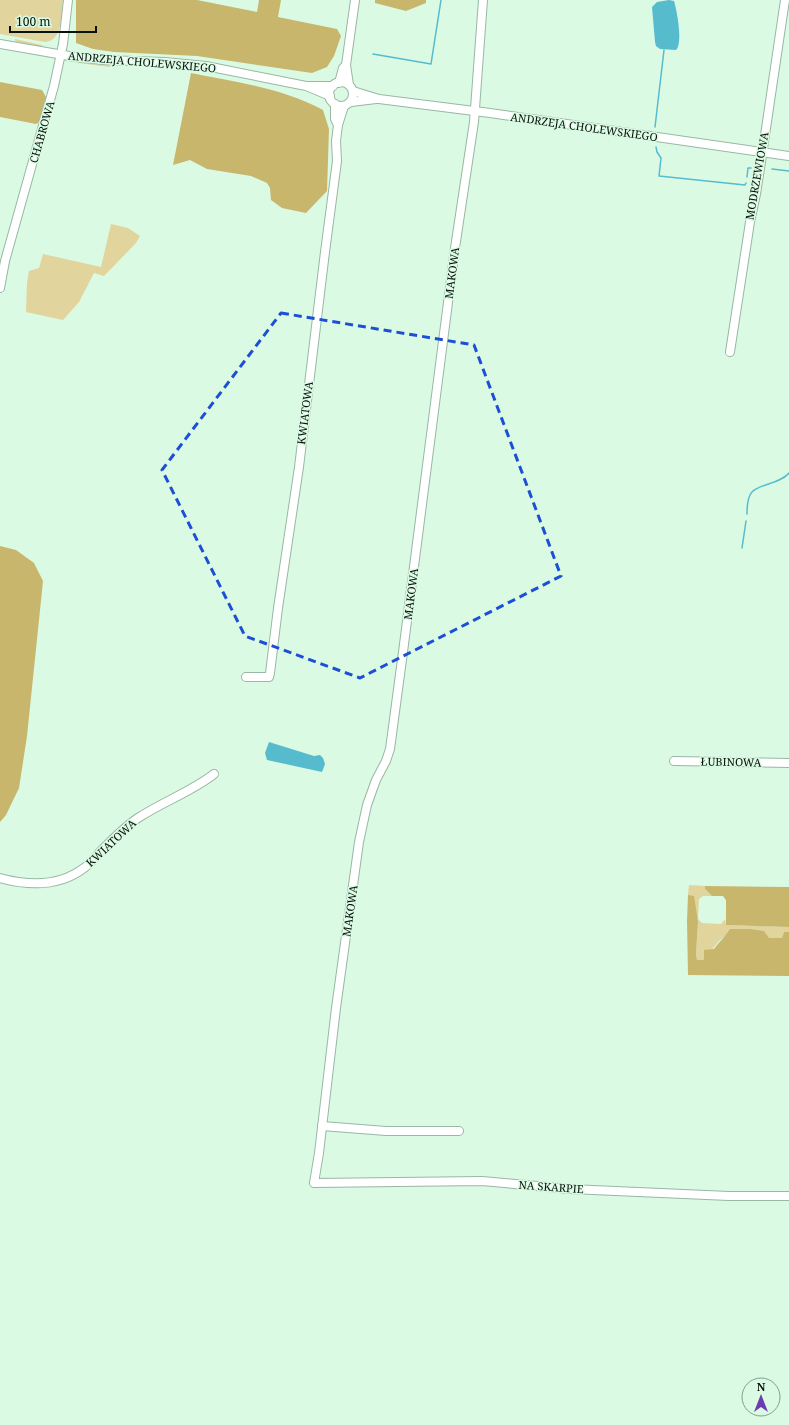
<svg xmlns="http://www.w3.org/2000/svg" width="789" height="1425" font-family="'Noto Serif',serif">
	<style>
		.green { fill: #e1d49d }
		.forest { fill: #c7b66c }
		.water { fill: #57bbce }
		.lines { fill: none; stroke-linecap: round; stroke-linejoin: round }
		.stream { stroke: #57bbce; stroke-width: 1.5 }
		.minor-casing { stroke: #99b7a2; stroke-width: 10 }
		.minor { stroke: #fff; stroke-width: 8 }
		.marked { fill: none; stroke: #1d4ed8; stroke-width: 3; stroke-dasharray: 8 5; stroke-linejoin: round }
		.labels { text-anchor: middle; stroke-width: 3; stroke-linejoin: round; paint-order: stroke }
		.street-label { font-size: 11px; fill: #07120a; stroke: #dbfae4 }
	</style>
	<rect width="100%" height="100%" fill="#dbfae4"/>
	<g class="green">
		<path d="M0,0H63C61,14 63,41 45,42L0,34Z"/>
		<polygon points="15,39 42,45 43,47 28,45 15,41"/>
		<polygon points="78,62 110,65 110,67 78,63"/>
		<polygon points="111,224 128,228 140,236 136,243 104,276 94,273 79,302 63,320 26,312 27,283 29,271 39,268 43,254 101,267"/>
		<polygon points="689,885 705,886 705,889 712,896 703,896 699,899 698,919 702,923 721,924 725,919 726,925 789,927 789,932 784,932 782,938 769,938 725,936 718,942 704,960 697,960 696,954 698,921 688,895"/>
	</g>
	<g class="forest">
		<polygon points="76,0 197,0 257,12 259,0 281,0 278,17 337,29 341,36 334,56 327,67 312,73 197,56 114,52 93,49 76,43"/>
		<polygon points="375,0 426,0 426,3 406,11 375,3"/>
		<path d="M191,73C236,82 282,88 323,110L329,129L327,191L306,213L282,208L271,200L270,188L267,183L251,176L207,169L190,160L173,165Z"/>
		<polygon points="0,82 42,90 46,97 39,122 36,124 0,117"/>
		<polygon points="0,546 16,550 34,563 43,581 27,736 19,788 6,815 0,822"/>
		<polygon points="705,886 789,887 789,927 726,925 726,900 723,896 712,896 705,889"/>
		<path d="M688,895L694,896L698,921L696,954L697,960H704V950L714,949C719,942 725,937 730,929H750L764,931L769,938H782L784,932H789V976L688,975L687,921Z"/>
	</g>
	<g class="water">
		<path d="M669,0L674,1C677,11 683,43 676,50L660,49L656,46L655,42L652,7L657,2Z"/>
		<polygon points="269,742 314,756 320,755 323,758 325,764 322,772 267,760 265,753"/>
	</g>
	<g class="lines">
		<g class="stream">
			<polyline points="373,54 431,64 441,0"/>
			<polyline points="655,127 664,50"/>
			<polyline points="656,147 657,152 661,158 659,176 745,185 746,183"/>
			<polyline points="772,169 789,171"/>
			<polyline points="747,177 748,168 751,168"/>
			<path d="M747,514C747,508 747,497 752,492C759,484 780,484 789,473"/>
			<polyline points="742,548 746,521"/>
		</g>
		<defs>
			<g id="minor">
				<polyline points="483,0 474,122 455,248 403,652 390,749 386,761 376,780 367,805 359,842 336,1008 319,1153 314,1183 482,1181 570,1189 729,1196 789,1196"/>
				<polyline points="0,44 75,57 104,60 165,62 206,66 306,86 330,96"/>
				<circle cx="341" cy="94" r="12"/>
				<polyline points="339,83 343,68 346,65"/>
				<polyline points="349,85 346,65 355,0"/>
				<polyline points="309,86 333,86"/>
				<polyline points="353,91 379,99 490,113 789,156"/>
				<polyline points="351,102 376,99"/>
				<polyline points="335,104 335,119 338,125"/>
				<polyline points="0,288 5,261 54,86 63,44 68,0"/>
				<polyline points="730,352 750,222 756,194 761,162 785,0"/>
				<polyline points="246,677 269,677 270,673 278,608 299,467 325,252 337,161 336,141 338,125 344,106"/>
				<polyline points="674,761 789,763"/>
				<path d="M0,878C29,886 59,887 84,868C90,864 95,858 99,853C111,841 123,828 138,818C162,802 191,792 214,774"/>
				<polyline points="322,1126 386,1131 459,1131"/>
			</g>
		</defs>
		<use href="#minor" class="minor-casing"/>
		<use href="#minor" class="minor"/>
	</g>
	<path class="marked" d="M281,313L474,345L561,576L360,678L245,636L162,470Z"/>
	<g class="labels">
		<g class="street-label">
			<text transform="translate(142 62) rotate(5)" y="4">ANDRZEJA CHOLEWSKIEGO</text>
			<text transform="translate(584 127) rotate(8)" y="4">ANDRZEJA CHOLEWSKIEGO</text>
			<text transform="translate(42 132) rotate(-74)" y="4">CHABROWA</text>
			<text transform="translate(757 176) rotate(-80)" y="4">MODRZEWIOWA</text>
			<text transform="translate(452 273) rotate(-83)" y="4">MAKOWA</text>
			<text transform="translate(305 413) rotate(-83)" y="4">KWIATOWA</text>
			<text transform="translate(411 594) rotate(-83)" y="4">MAKOWA</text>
			<text transform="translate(731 762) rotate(1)" y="4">ŁUBINOWA</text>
			<text transform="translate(111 843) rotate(-43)" y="4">KWIATOWA</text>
			<text transform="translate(350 911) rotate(-82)" y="4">MAKOWA</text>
			<text transform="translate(551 1187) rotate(4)" y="4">NA SKARPIE</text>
		</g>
	</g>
	<g transform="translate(761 1397)"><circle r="19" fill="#dbfae4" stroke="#869d8d"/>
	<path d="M0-3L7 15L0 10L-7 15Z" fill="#6c3bb2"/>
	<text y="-6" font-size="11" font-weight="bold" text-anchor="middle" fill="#07120a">N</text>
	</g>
	<path d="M10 26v6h86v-6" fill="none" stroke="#07120a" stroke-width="2"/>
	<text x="16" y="26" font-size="12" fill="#07120a" stroke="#dbfae4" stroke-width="3" paint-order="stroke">100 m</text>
</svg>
